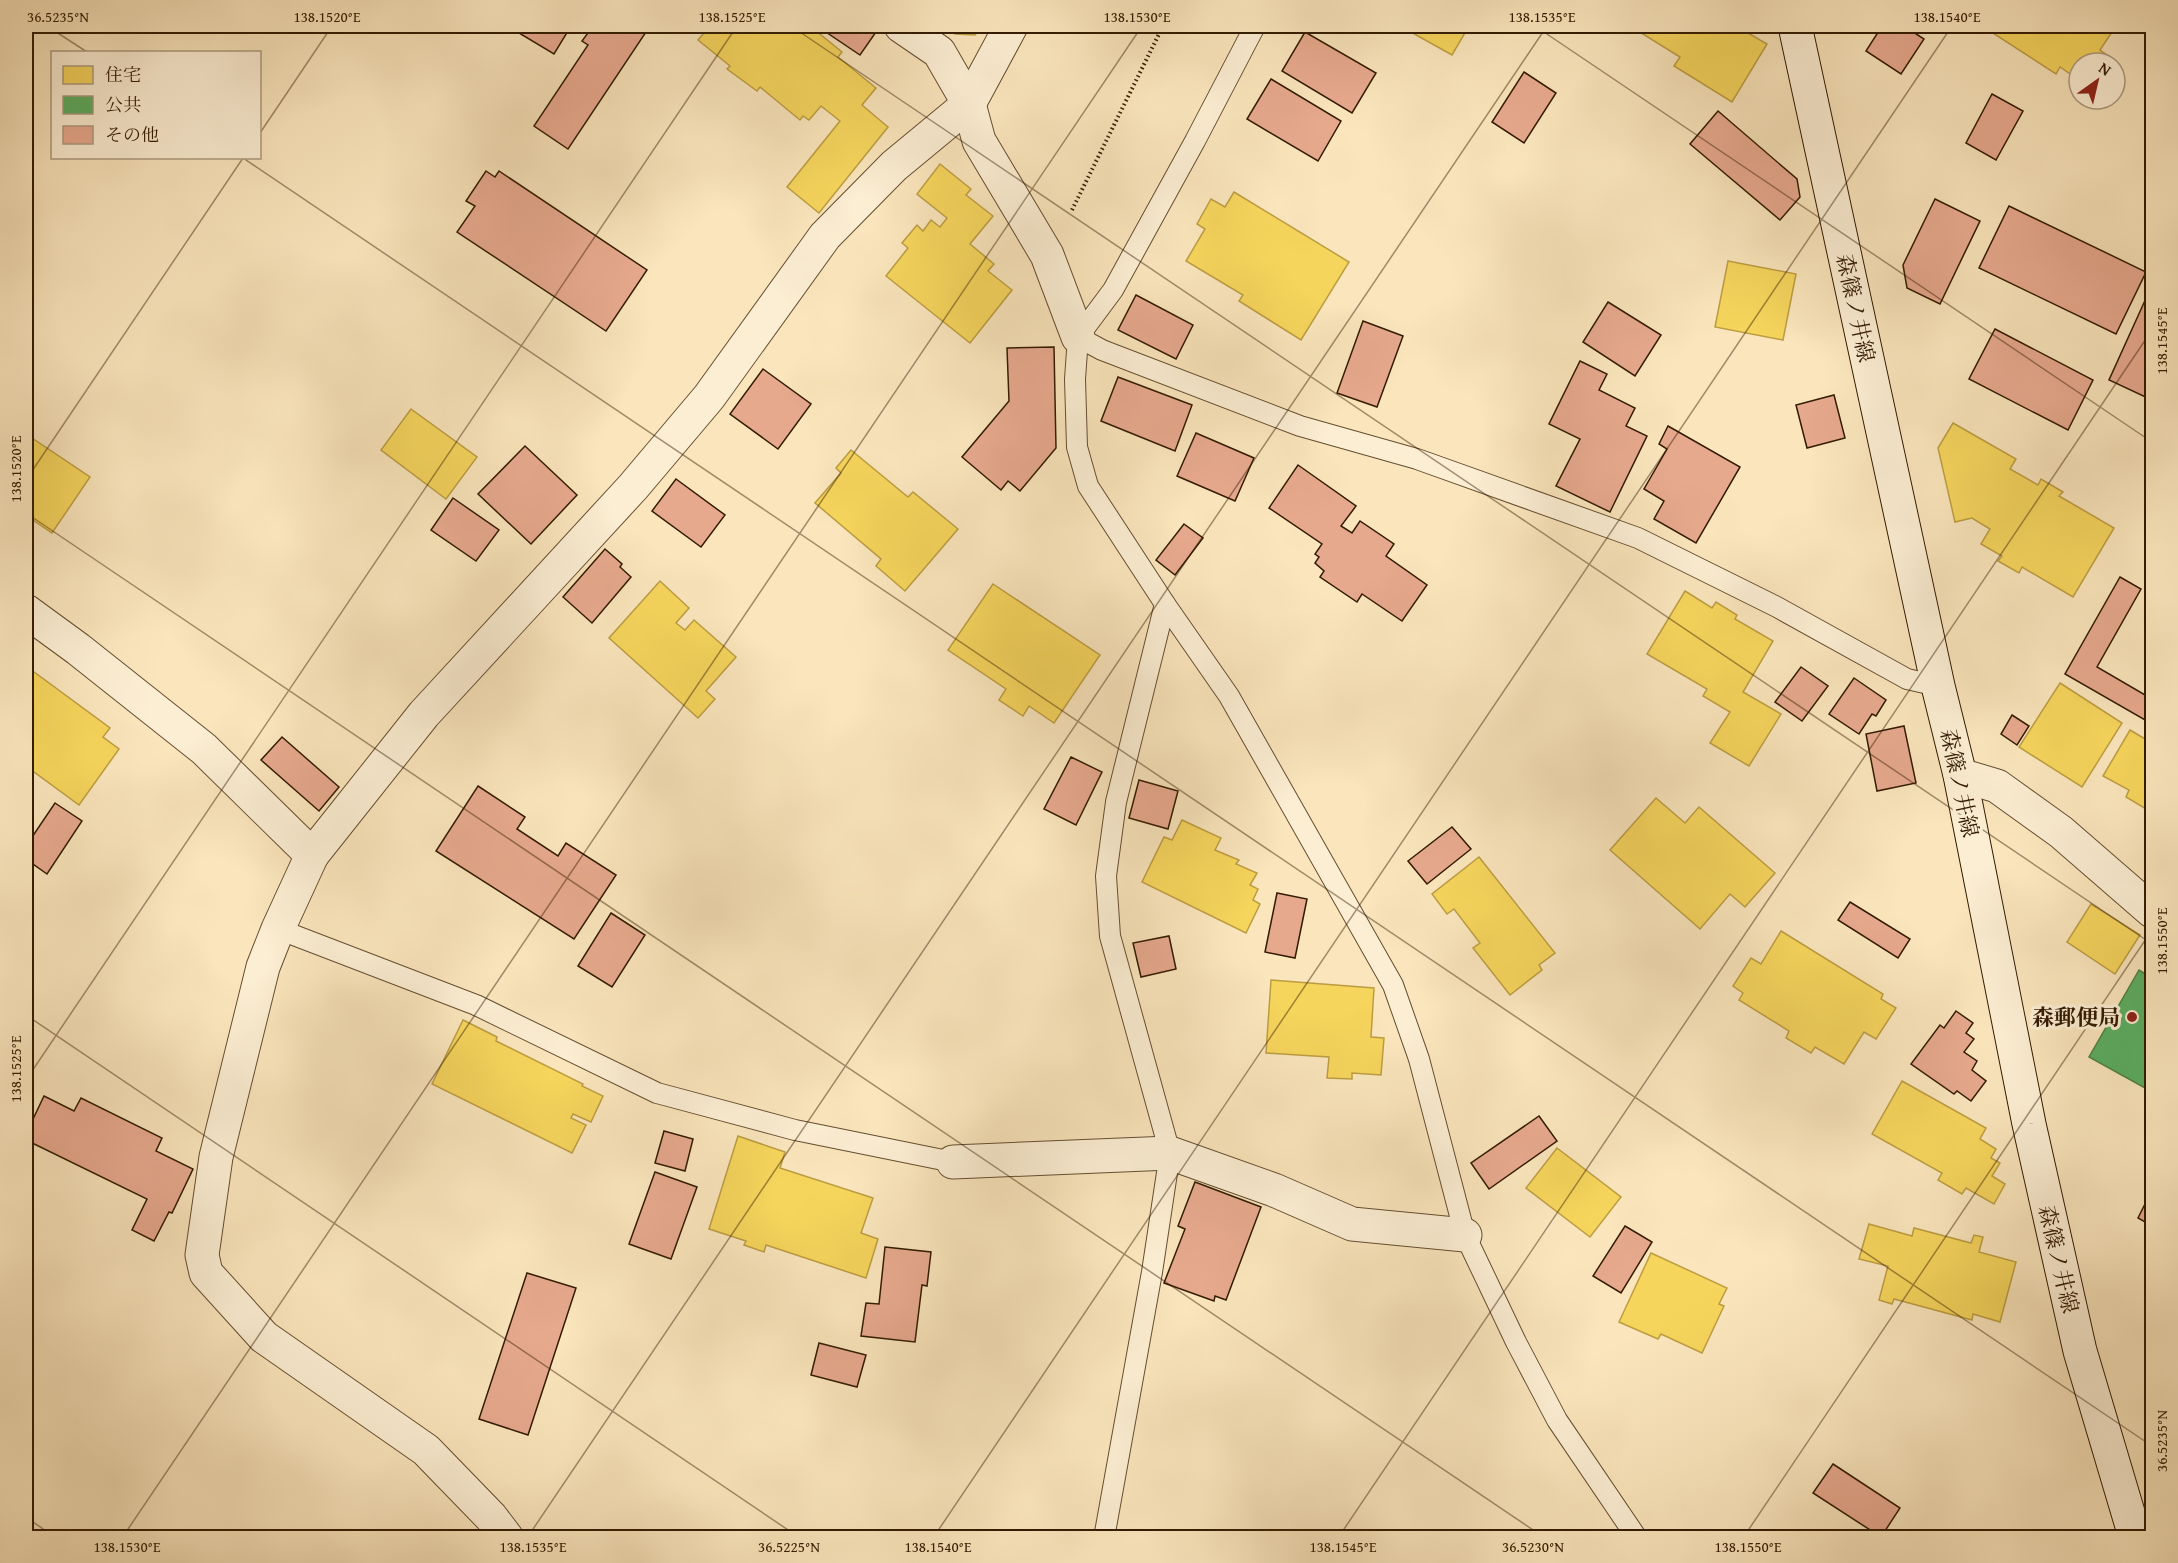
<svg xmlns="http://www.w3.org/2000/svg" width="2178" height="1563" font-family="'Gentium Book Plus','Noto Serif JP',serif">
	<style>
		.homes { fill: #f6d55c; stroke: #bc9d41; stroke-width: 1.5 }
		.public { fill: #5aae61; stroke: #4e8244; stroke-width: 1.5 }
		.building { fill: #e7a98e; stroke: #331b01; stroke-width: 1.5 }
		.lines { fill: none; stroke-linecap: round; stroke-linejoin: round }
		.lane-casing { stroke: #654e30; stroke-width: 22 }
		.street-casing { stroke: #654e30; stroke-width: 35 }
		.secondary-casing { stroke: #331b01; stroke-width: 35 }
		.path { stroke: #331b01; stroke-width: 4; stroke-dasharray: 1.5 3; stroke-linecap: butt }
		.lane { stroke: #fceed3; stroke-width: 20 }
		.street { stroke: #fceed3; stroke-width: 33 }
		.secondary { stroke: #fceed3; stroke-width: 33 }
		.ticks { fill: none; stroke: #331b01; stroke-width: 1.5; stroke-opacity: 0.45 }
		.poi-dot { fill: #8f2418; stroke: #fceed3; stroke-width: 2 }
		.labels { text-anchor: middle; stroke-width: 6; stroke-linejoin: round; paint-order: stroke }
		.street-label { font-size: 22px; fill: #331b01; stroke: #fceed3 }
		.poi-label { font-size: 22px; font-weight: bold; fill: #331b01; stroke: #fceed3; text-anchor: end }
		.neatline { fill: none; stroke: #331b01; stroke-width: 2 }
		.ticks-label { font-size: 15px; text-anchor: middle; fill: #331b01 }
	</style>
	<rect width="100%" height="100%" fill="#fae5bc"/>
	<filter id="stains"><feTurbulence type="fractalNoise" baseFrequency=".00333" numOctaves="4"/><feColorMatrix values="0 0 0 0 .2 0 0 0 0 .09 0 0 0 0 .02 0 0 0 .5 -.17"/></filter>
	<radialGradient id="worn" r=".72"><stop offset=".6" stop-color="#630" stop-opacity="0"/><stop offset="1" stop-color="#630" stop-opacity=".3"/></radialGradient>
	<g class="homes">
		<polygon points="710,26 810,26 842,52 838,57 876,88 862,105 888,127 819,213 787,187 840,121 821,106 809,120 803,116 800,120 760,87 757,91 727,69 730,66 698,40"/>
		<polygon points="942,26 982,26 975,35 955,34"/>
		<polygon points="1400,26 1469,26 1452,55"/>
		<polygon points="1630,26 1753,26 1748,33 1767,44 1732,102 1674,66 1680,57"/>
		<polygon points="1982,26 2116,26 2100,50 2107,55 2102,63 2079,63 2079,80 2060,67 2056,74"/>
		<polygon points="940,164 971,189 966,195 993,216 970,244 994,264 988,271 1012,290 970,343 886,276 908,248 902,243 917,225 923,231 931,220 940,227 947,218 917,194"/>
		<polygon points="1234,192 1349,262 1301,340 1239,301 1243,295 1186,261 1205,229 1197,224 1211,199 1225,207"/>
		<polygon points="1728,261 1796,274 1783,340 1715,327"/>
		<polygon points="411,409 477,457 446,499 381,450"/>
		<polygon points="1953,423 2016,459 2010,469 2038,485 2041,479 2063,492 2059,496 2114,528 2073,597 2022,567 2019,573 1998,561 2002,556 1981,544 1990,529 1972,518 1955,522 1938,448"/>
		<polygon points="26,434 90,477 52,533 30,518 32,515 26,511"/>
		<polygon points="851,450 908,497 913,492 958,529 905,591 876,566 881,559 815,503 841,473 836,468"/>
		<polygon points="660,581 689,608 676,623 685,630 694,620 736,657 706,691 715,699 698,718 609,638"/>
		<polygon points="993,584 1100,655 1054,723 1029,706 1023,716 999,700 1006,689 948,650"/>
		<polygon points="1685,591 1712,608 1716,602 1737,615 1735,619 1773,641 1743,692 1781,714 1749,766 1710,743 1730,712 1703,696 1707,689 1647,654"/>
		<polygon points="26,666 110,728 103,737 119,749 79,805 26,766"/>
		<polygon points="2060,683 2122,723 2082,787 2019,747"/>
		<polygon points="2130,730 2152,743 2151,812 2126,797 2129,790 2103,776"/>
		<polygon points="1656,798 1685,823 1699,807 1775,873 1745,907 1730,894 1700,929 1610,850"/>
		<polygon points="1182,820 1221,838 1215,850 1239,860 1236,864 1257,873 1250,885 1258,889 1253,900 1260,904 1246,933 1142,882 1164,837 1172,840"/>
		<polygon points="1479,857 1555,953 1539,965 1542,970 1510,995 1473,948 1480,943 1454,909 1447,914 1432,894"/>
		<polygon points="2091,904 2140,935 2115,974 2067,942"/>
		<polygon points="1781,931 1883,994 1881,999 1896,1008 1876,1039 1864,1032 1844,1064 1815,1047 1811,1053 1786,1038 1789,1031 1739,1000 1743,993 1733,986 1751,958 1761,964"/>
		<polygon points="1271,980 1374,988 1371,1037 1384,1038 1381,1075 1352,1073 1352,1079 1327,1078 1329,1057 1266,1053"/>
		<polygon points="463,1020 497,1037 496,1041 583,1084 582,1086 603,1096 591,1122 573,1114 571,1118 586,1125 572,1153 432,1084"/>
		<polygon points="1902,1081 1986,1128 1980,1139 1996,1149 1991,1158 2000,1163 1992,1176 2005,1184 1994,1204 1966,1188 1962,1194 1938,1180 1942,1173 1872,1134"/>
		<polygon points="738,1136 785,1152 780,1168 873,1198 861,1233 878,1239 866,1278 766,1245 764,1252 744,1245 746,1241 709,1229"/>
		<polygon points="1557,1148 1621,1197 1590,1237 1526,1188"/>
		<polygon points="1869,1224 1912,1236 1914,1228 1971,1243 1974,1235 1983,1237 1979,1252 2016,1262 2000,1322 1973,1314 1972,1320 1894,1299 1892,1304 1879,1300 1888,1266 1859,1259"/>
		<polygon points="1651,1253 1727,1288 1719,1304 1724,1306 1702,1353 1661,1334 1658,1339 1619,1322"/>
	</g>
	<polygon class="public" points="2139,970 2152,978 2152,1076 2145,1088 2089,1057"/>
	<g class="building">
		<polygon points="510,26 571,26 554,54 509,27"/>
		<polygon points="593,26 650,26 568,149 534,126 588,45 582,41"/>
		<polygon points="817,26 866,26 876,32 860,55"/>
		<polygon points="1882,26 1904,26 1924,39 1901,74 1866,51"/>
		<polygon points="1305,32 1376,73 1352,113 1282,71"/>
		<polygon points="1524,72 1556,93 1524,143 1492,122"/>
		<polygon points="1271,79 1341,121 1318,161 1247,119"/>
		<polygon points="1992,94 2023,111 1996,160 1966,143"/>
		<polygon points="1718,111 1797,179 1800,197 1780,220 1690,144"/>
		<polygon points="486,171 495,177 499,171 647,270 606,331 457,232 475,206 466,201"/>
		<polygon points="1935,199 1980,221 1940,304 1907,288 1903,265"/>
		<polygon points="2009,206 2146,272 2116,334 1979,268"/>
		<polygon points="2152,285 2152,400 2109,380"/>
		<polygon points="1136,295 1193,325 1176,359 1118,330"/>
		<polygon points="1608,302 1661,335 1635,376 1583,342"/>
		<polygon points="1363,321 1403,336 1377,407 1337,393"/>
		<polygon points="1995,329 2093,380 2068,430 1969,379"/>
		<polygon points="1054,347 1056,448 1020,491 1008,481 1001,490 962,457 1009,401 1007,348"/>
		<polygon points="1580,361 1607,374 1599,390 1635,408 1626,426 1647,436 1610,512 1556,486 1580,439 1549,424"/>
		<polygon points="763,369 811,404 778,449 730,414"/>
		<polygon points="1118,377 1192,405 1175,451 1101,421"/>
		<polygon points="1834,395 1845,438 1807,448 1796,405"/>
		<polygon points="1668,426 1740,467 1696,543 1654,519 1664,501 1644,489 1667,449 1659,444"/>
		<polygon points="1196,433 1254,458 1235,501 1177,476"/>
		<polygon points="525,446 577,495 531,544 478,494"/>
		<polygon points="1298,465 1356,506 1341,526 1352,533 1360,521 1394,544 1386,556 1427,585 1402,621 1362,594 1357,602 1320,577 1324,571 1315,563 1319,557 1315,554 1322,544 1269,508"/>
		<polygon points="676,479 725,515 701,547 652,511"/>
		<polygon points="453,498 499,530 476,561 431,530"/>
		<polygon points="1184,524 1203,538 1175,575 1156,560"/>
		<polygon points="605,549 622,564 620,567 631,577 592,623 563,597"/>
		<polygon points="2120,577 2141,589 2097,667 2152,699 2152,724 2065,674"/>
		<polygon points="1801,667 1828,686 1802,721 1775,702"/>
		<polygon points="1854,678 1886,700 1876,716 1872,714 1859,734 1829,714"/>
		<polygon points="2012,715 2029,726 2017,745 2001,734"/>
		<polygon points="1904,726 1916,783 1877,791 1866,734"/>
		<polygon points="282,737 339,787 319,811 261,760"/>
		<polygon points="1071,757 1102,772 1076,825 1044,809"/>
		<polygon points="1139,780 1178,791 1168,829 1129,818"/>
		<polygon points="478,786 525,817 517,829 558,856 566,843 616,875 574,939 436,851"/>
		<polygon points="55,803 82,821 47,874 26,859 26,846"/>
		<polygon points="1452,827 1471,849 1427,884 1408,861"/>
		<polygon points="1277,893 1307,899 1295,958 1265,952"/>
		<polygon points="1850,902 1910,939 1898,958 1838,920"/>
		<polygon points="611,913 645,935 612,987 578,966"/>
		<polygon points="1169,936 1176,969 1141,977 1133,943"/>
		<polygon points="1956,1011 1973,1023 1966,1033 1974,1039 1964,1052 1977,1061 1972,1070 1986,1081 1971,1101 1957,1091 1954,1094 1911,1064 1940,1025 1944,1028"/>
		<polygon points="44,1096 74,1111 81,1098 162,1138 156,1151 193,1169 172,1213 169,1212 154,1241 132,1230 147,1199 26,1140 26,1134"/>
		<polygon points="1539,1116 1557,1141 1489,1189 1471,1163"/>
		<polygon points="664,1131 693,1139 685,1171 655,1163"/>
		<polygon points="655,1172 697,1187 671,1259 629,1244"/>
		<polygon points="1195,1182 1261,1207 1226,1300 1215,1296 1214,1301 1164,1283 1185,1229 1178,1226"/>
		<polygon points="2152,1190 2152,1226 2138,1218"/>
		<polygon points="1625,1226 1652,1242 1621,1293 1593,1276"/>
		<polygon points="885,1247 931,1252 927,1286 922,1285 915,1342 861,1336 866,1303 879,1304"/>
		<polygon points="527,1273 576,1288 528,1435 479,1419"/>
		<polygon points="819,1343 866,1355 857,1387 811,1375"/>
		<polygon points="1833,1464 1900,1508 1881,1537 1813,1493"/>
	</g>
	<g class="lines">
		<defs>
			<g id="lane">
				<polyline points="1255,26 1195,141 1113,290 1078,337 1075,379 1077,447 1088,486 1165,604 1229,696 1393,985 1419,1059 1465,1235 1516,1342 1557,1420 1637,1538"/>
				<polyline points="1078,337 1102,350 1300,426 1417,459 1638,538 1777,607 1907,679 1938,686"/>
				<polyline points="278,929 476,1005 657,1093 795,1130 953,1162"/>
				<polyline points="1104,1538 1152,1272 1170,1153 1110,936 1106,876 1116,802 1165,604"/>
			</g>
			<g id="street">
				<polyline points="901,26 939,52 969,104 979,141 1047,255 1078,337"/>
				<polyline points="26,611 78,649 204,749 312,855 278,929 263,967 216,1157 202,1255 206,1273 264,1337 426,1450 491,1517 507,1538"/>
				<polyline points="1960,775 1997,786 2061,832 2152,911"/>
				<polyline points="312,855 424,714 633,487 709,397 825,236 894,166 969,104 1011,26"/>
				<polyline points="953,1162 1170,1153 1274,1190 1352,1224 1465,1235"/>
			</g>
			<polyline id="secondary" points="1795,26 1938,686 1960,775 2029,1124 2080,1351 2132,1526 2137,1538"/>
		</defs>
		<use href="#lane" class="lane-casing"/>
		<use href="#street" class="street-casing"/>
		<use href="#secondary" class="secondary-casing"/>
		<polyline class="path" points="1072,210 1163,26"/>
		<use href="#lane" class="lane"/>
		<use href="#street" class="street"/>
		<use href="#secondary" class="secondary"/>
	</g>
	<path class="ticks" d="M47,26L87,52M791,26L2152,944M1535,26L2152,442M260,133L332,26M243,158L2152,1446M26,480L243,158M26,513L1545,1538M26,1015L800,1538M26,1080L737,26M26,1517L56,1538M122,1538L1142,26M527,1538L1547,26M933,1538L1952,26M1338,1538L2152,330M1743,1538L2152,930M2148,1538L2152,1531"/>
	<circle class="poi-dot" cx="2132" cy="1017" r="6"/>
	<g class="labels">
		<g class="street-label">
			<text transform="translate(1856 308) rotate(78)" y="8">森篠ノ井線</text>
			<text transform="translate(1960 783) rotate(78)" y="8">森篠ノ井線</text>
			<text transform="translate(2059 1259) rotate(77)" y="8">森篠ノ井線</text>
		</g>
		<g class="poi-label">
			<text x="2120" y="1025">森郵便局</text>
		</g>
	</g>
	<rect width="2178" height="1563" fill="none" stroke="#fae5bc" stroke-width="66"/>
	<rect x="51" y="51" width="210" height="108" fill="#fceed3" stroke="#ac9a7f" stroke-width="1.5"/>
	<rect x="63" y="66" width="30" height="18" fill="#f6d55c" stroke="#ac9a7f" stroke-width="1.5"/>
	<text x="105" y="81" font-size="18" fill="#331b01">住宅</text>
	<rect x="63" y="96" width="30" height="18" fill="#5aae61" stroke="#ac9a7f" stroke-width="1.5"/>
	<text x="105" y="111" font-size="18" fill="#331b01">公共</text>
	<rect x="63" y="126" width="30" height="18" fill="#e7a98e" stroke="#ac9a7f" stroke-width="1.5"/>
	<text x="105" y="141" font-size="18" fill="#331b01">その他</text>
	<g transform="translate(2097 81) rotate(34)"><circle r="28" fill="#fceed3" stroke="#ac9a7f" stroke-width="1.5"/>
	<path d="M0-4.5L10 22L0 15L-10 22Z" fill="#8f2418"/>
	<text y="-9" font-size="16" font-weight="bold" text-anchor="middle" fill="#331b01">N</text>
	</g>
	<rect x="33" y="33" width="2112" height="1497" class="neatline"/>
	<g class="ticks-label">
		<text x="58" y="22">36.5235°N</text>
		<text x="327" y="22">138.1520°E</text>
		<text x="732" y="22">138.1525°E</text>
		<text x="1137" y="22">138.1530°E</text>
		<text x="1542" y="22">138.1535°E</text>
		<text x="1947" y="22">138.1540°E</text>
		<text transform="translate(2162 341) rotate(-90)" y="5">138.1545°E</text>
		<text transform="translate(16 469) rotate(-90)" y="5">138.1520°E</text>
		<text transform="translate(2162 941) rotate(-90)" y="5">138.1550°E</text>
		<text transform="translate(16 1069) rotate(-90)" y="5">138.1525°E</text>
		<text transform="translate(2162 1441) rotate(-90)" y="5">36.5235°N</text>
		<text x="127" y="1552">138.1530°E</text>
		<text x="533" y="1552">138.1535°E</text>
		<text x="789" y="1552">36.5225°N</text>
		<text x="938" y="1552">138.1540°E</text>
		<text x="1343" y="1552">138.1545°E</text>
		<text x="1533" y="1552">36.5230°N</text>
		<text x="1748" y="1552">138.1550°E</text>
	</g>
	<rect width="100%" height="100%" filter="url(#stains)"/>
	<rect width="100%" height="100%" fill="url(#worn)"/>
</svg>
